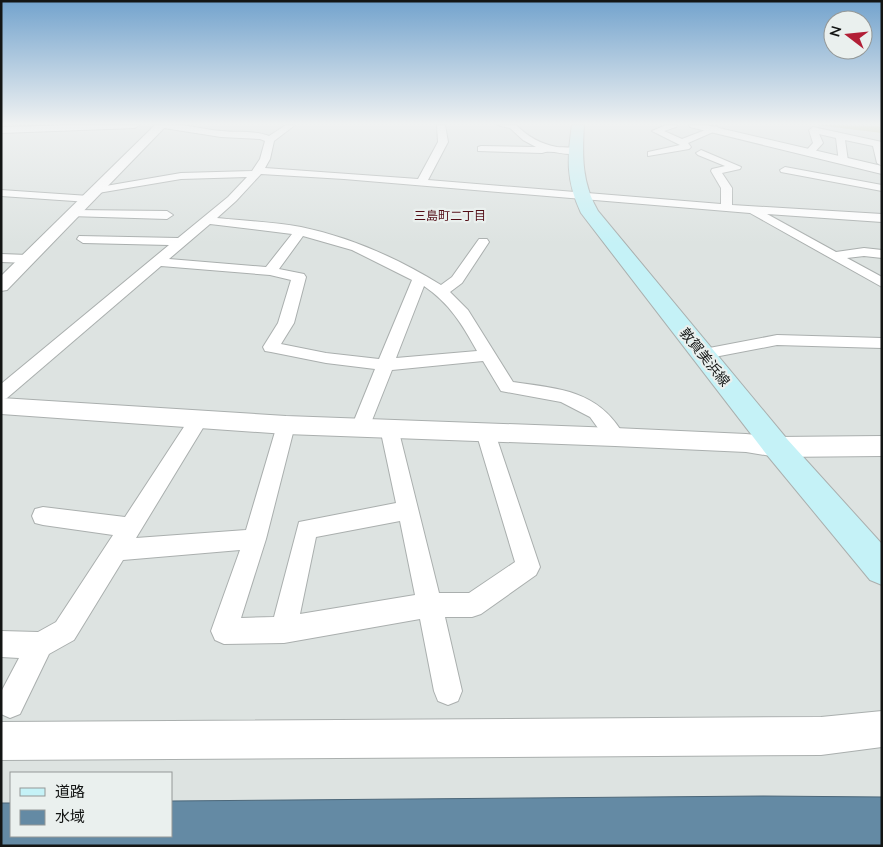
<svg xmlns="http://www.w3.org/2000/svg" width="883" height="847" font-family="Mulish,'Noto Sans JP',sans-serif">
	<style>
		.green { fill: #bec399 }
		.water { fill: #648aa4; stroke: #4c6779 }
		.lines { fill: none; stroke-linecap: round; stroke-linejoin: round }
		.minor-casing { stroke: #aaafae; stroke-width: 2 }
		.tertiary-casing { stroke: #aaafae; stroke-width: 2 }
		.secondary-casing { stroke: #aaafae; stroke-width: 2 }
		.minor { fill: #fff; fill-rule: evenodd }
		.tertiary { fill: #fff; fill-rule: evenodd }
		.secondary { fill: #c5f2f7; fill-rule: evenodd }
		.labels { text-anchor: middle; stroke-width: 4.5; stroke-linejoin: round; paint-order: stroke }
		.far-neighbourhood-label { font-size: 12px; fill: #530d16; stroke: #eaf0ee }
		.street-label { font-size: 14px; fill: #131514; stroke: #eaf0ee }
	</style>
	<rect width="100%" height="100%" fill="#dde3e1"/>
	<polygon class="green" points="816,125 879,126 882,128 882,133"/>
	<polygon class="water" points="763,796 882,797 882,846 1,846 1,803 11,803 11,836 171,836 171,801"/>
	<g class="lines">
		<defs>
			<g id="minor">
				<polygon points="77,125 139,125 135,128 1,133 1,127"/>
				<path d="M160,125C180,122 202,130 222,131C237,133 256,130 269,136L286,125H295L274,141L270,159L265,168L418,179L438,142L437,125H445L448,142L428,180L721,204V188L711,171L712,169L725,166L698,155L696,153L701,150L741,167L740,169L722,173L732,188V205L882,214V222L767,214L836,252L864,248L882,250V258L864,256L847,258L882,277V287L750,213L344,179L261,174L236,201L217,218C245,221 273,222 301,227C350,237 399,259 441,285L452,277L479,239H487L489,242L462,283L450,292L468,310L513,382C560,389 599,390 625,437L622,442L615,444L608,442L590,417L561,402L501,391L483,361L392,370L367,433L360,435L353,433L351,428L375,369L326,363L271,352L265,351L263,347L278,323L291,280L270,275L161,266L7,398L1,400V384L169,245L83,243L77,239L79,236L178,238L228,197L247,177L181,179L98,193L94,192L93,190L94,188L181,173L252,171L260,159L265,141L260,139L221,137L164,128ZM210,224L292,234L266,267L169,259ZM303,236L352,250L412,280L379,359L326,353L281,344L294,323L306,277L304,274L279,269ZM424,286C450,304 462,324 477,351L396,358Z"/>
				<path d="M497,125H516C528,137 541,144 557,147C565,148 574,146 580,151C570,159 553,148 542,153L478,151V147L481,146L536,147L523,140L510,128Z"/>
				<polygon points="666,125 677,125 676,127 664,131 682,139 713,127 716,126 720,129 688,143 691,147 689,149 648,156 648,152 680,145 652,131"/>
				<polygon points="813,127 882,142 882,166 877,163 873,146 845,140 848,161 847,163 839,163 836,138 819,134 823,143 813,154 807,154 805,152 813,143 809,130"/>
				<polygon points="785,167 882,185 882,191 781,172 780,170"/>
				<polygon points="1,190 89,196 95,199 89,202 1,196"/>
				<polygon points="74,210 167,211 173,215 167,219 70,216 68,214 70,212"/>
				<polygon points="1,254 28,255 35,259 28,263 1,262"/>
				<polygon points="777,335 882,338 882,348 777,345 704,359 698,358 696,354 698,350 704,349"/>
				<path d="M200,411L207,413L209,418L136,538L246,530L277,425L279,420L286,418L293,420L295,425L266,539L241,618L274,617L299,522L396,503L380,428L382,423L389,421L396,423L398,428L439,593H469L515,562L476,432L479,427L486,425L493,427L540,567L536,575L481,614L472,617H445L462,691L458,701L448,705L438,701L434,691L420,619L284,643L224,644L215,640L211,631L240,550L123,560L74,640L49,654L20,714L10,718L1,714V692L19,658L1,657V631L38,632L56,622L113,535L43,525L35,523L32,516L35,509L43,507L125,517L193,413ZM400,521L415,595L300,614L316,537Z"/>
			</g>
			<g id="tertiary">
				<polygon points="155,125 167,125 7,290 1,291 1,276"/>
				<polygon points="689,125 706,125 882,166 882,174 690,127"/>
				<polygon points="1,398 286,416 615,428 746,434 777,437 882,436 882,456 777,457 746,452 615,446 286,434 1,414"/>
				<polygon points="882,711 882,747 821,755 1,760 1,722 821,717"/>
			</g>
			<path id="secondary" d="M572,125H584C582,157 582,183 598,211L787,439L882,544V585L870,580L767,455L581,213C566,181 567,159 572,125Z"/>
		</defs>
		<use href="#minor" class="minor-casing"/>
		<use href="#tertiary" class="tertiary-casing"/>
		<use href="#secondary" class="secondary-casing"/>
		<use href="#minor" class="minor"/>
		<use href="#tertiary" class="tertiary"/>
		<use href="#secondary" class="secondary"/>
	</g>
	<linearGradient id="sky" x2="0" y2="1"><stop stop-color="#73a3cd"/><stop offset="0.51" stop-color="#f0f2f2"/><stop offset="1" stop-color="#f0f2f2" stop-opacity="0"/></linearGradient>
	<rect width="883" height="243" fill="url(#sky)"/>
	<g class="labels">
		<g class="far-neighbourhood-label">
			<text x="450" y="220">三島町二丁目</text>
		</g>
		<g class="street-label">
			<text transform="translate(705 357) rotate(51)" y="5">敦賀美浜線</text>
		</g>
	</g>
	<rect width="883" height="847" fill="none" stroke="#131514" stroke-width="5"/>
	<rect x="10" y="772" width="162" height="65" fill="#eaf0ee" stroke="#949897"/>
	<rect x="20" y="788" width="25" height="8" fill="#c5f2f7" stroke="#949897"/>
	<text x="55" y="797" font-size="15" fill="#131514">道路</text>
	<rect x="20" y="810" width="25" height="15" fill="#648aa4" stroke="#949897"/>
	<text x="55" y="822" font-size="15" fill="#131514">水域</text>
	<g transform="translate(848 35) rotate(286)"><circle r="24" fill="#eaf0ee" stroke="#949897"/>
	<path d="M0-4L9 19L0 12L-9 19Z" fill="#b21f36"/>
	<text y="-8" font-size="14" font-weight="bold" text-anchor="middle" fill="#131514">N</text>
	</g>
</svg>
